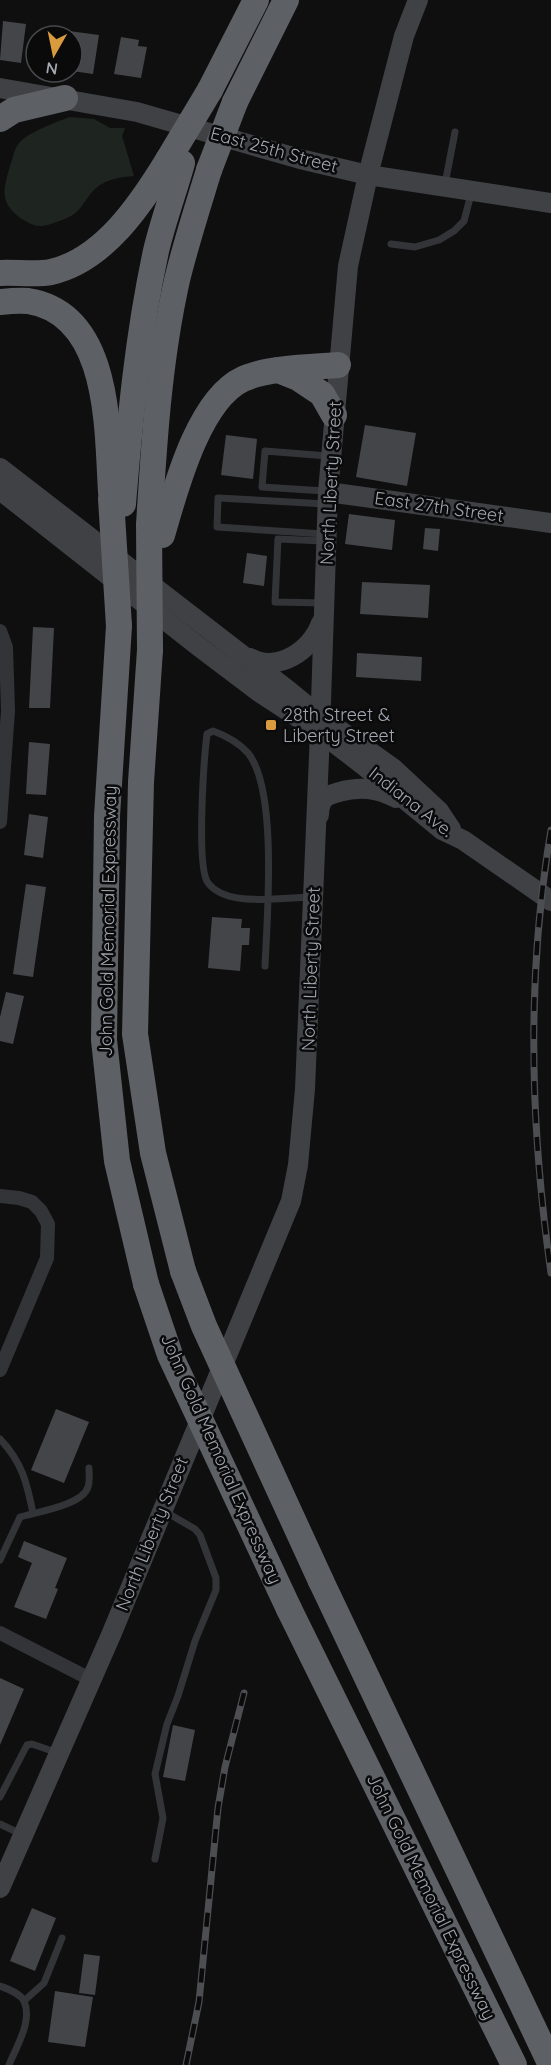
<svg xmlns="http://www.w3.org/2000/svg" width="551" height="2065" font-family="Quicksand,sans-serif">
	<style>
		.green { fill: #1e241f }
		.building { fill: #434548 }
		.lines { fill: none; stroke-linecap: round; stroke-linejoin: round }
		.lane { stroke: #333437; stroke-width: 7 }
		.street { stroke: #333437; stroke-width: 14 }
		.secondary { stroke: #3f4145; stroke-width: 20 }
		.highway { stroke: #5d6065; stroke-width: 26 }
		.rail-casing { stroke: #4c4e52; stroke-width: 7 }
		.rail { stroke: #0a0a0b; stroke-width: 4.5; stroke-dasharray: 14; stroke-linecap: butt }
		.highway-bridge { stroke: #5d6065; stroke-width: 26 }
		.poi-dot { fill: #da9b3e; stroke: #0a0a0b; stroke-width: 2 }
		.labels { text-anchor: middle; stroke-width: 5; stroke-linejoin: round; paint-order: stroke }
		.street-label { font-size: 18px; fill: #a2a7b0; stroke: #0a0a0b }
		.poi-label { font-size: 18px; fill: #a2a7b0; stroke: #0a0a0b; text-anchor: start }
	</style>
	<rect width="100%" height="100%" fill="#0f0f10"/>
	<path class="green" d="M70,117L94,119L110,128H125L122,136L134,176C120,177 106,179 95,189C86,197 82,210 71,216C66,219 59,221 54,223C50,224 45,226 40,226C33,226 25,221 19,217C0,202 3,190 10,166C13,158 14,147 21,141C30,132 58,121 70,117Z"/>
	<g class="building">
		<polygon points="3,21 26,24 21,63 0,60"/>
		<polygon points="69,31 99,35 93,74 72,71 72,36 68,36"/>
		<polygon points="121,37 139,40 138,46 147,47 141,78 114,74"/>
		<polygon points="365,425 416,433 407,486 356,477"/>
		<polygon points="226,435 257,439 253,479 221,475"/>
		<polygon points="349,514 395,520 392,550 345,544"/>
		<polygon points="425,528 440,529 438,551 423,549"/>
		<polygon points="247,553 267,556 264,586 243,583"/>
		<polygon points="362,582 430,585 428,618 360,614"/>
		<polygon points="33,627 54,628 50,708 29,708"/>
		<polygon points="357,653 422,657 421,681 356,677"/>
		<polygon points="29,742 50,744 46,795 26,794"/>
		<polygon points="29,814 48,817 43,858 24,855"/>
		<polygon points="26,884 46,887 33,977 13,974"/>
		<polygon points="212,917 242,919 241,928 250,928 249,945 242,945 240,971 208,968"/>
		<polygon points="6,992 24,996 13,1044 0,1041 0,1017"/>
		<polygon points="56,1409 89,1422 64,1483 31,1470"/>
		<polygon points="24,1541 67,1558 55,1588 58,1589 46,1619 14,1607 32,1563 18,1557"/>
		<polygon points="0,1678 24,1689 0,1745"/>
		<polygon points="173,1725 195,1730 185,1781 163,1777"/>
		<polygon points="32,1908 56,1918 35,1971 10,1961"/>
		<polygon points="84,1954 100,1956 95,1995 79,1993"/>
		<polygon points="55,1991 93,1997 85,2047 48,2042"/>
	</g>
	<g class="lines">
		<g class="lane">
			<polyline points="445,184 455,132"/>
			<polyline points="391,244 415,247 439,240 454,231 464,221 471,194"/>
			<polyline points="325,491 262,487 265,451 328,456"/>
			<polyline points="324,534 217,527 218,498 326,504"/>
			<polyline points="323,603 275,602 278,539 324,541"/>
			<path d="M265,966C267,918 278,790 248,753C238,742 227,736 213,731L207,734C204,758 196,867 208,883C222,901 253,900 274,899L311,897"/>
			<path d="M0,1439C22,1462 27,1483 33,1513"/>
			<path d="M0,1560L20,1517C37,1512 83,1505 88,1487C90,1481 89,1474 89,1468"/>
			<polyline points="0,1797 27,1745 32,1744 58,1753"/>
			<polyline points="0,1824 21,1834"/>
			<polyline points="155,1859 163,1818 155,1774 167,1724 178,1696 195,1641 216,1590 216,1578 200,1535 195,1529 164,1511"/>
			<path d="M0,1986C8,1989 20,1993 24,2001C33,2021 16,2047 9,2065"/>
			<polyline points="24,2001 44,1983 62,1938"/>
		</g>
		<g class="street">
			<polyline points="0,631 6,647 8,711 0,822"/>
			<polyline points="0,1196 19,1198 32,1202 41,1211 48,1224 47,1258 0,1370"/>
			<polyline points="0,1633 90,1679"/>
		</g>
		<g class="secondary">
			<polyline points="0,88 137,112 300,159 368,175 551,203"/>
			<polyline points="0,468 289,691 321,717 394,769 439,811 451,829"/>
			<polyline points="0,490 198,646 259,692 320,732 363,765 442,830 463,840 551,901"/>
			<polyline points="328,492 551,523"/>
			<path d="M250,658C278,673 312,650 321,623"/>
			<path d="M319,815C319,810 320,805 322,801C326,795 333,794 339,792C360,786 377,788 396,798"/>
			<polyline points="0,1888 111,1635 291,1201 298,1165 305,1089 320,732 328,492 348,266 368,175 404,36 418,0"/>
		</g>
		<g class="highway">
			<polyline points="210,90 256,0"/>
			<polyline points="235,102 286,0"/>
			<polyline points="0,119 14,110 65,98"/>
			<path d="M0,273C15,272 37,275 51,272C104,260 141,204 168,160"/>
			<path d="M0,302C9,301 19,300 28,301C111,314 107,429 111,492"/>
			<polyline points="278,370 298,378 322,394 334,415"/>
			<path d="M123,504C130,419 138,334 156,251C163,221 174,192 182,163"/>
			<path d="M149,525C154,442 159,361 177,280C186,243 198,206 209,170"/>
			<path d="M162,535C175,491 198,400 243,379C266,368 312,367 338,365"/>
			<polyline points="119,626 107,816 104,1040 117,1161 146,1284"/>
			<polyline points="150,650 141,782 135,1034 153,1153 183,1271"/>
			<polyline points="321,1581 551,2065"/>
			<polyline points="289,1609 514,2065"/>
		</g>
		<defs>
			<g id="rail">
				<path d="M551,830C526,977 530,1126 551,1273"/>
				<polyline points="186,2065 199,2002 218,1808 225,1767 244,1693"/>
			</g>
		</defs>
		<use href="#rail" class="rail-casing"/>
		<use href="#rail" class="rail"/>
		<g class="highway-bridge">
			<polyline points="168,160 210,90"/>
			<polyline points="209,170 235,102"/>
			<polyline points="111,499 119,626"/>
			<polyline points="149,525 150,650"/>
			<polyline points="183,1271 204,1326 321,1581"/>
			<polyline points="146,1284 170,1355 289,1609"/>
		</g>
	</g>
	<rect class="poi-dot" x="265" y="719" width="12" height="12" rx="3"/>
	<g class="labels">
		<g class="street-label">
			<text transform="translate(274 150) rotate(15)" y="6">East 25th Street</text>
			<text transform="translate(331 483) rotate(-87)" y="6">North Liberty Street</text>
			<text transform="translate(439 507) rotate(8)" y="6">East 27th Street</text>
			<text transform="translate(411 802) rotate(38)" y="6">Indiana Ave.</text>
			<text transform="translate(108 921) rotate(-89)" y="6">John Gold Memorial Expressway</text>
			<text transform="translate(311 969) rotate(-88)" y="6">North Liberty Street</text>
			<text transform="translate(221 1459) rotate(66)" y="6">John Gold Memorial Expressway</text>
			<text transform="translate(152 1534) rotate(-68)" y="6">North Liberty Street</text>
			<text transform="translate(431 1897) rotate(64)" y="6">John Gold Memorial Expressway</text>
		</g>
		<g class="poi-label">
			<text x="283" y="721">28th Street &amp;<tspan x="283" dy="21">Liberty Street</tspan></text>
		</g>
	</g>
	<g transform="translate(54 54) rotate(189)"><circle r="28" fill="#0a0a0b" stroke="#47494d" stroke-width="1.5"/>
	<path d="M0-4.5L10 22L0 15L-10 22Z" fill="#da9b3e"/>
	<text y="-9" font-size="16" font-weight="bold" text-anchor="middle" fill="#a2a7b0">N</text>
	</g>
</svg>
